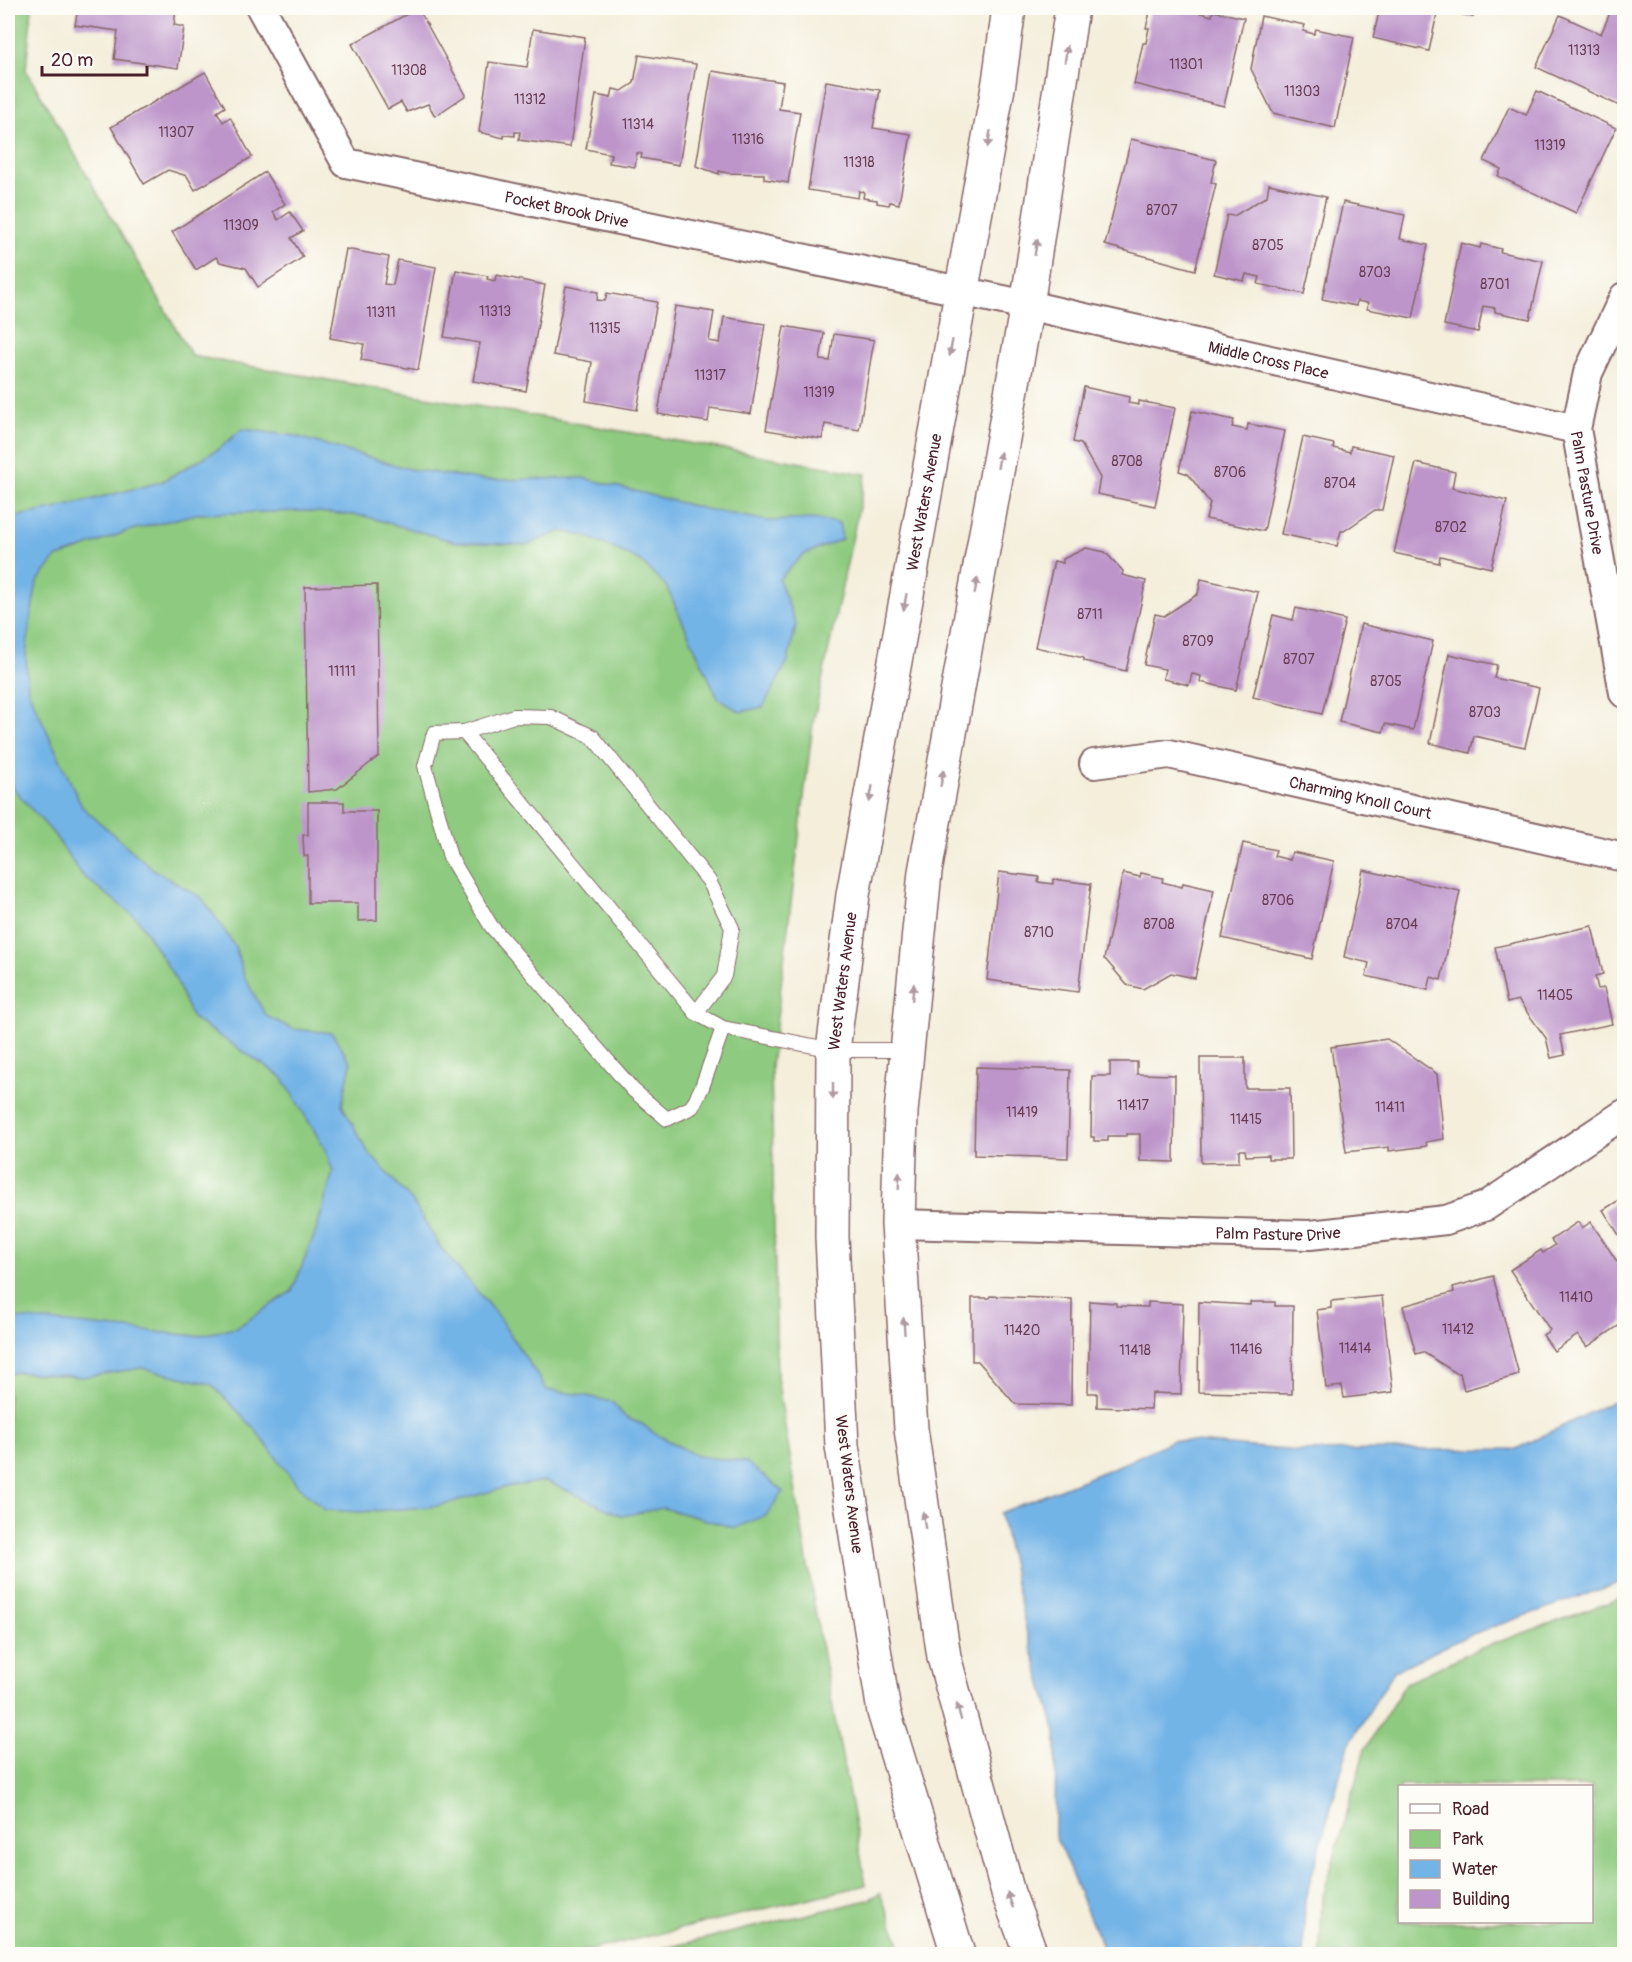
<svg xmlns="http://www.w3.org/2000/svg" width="1632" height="1962" font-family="Pangolin,sans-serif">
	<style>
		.green { fill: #8eca7f; stroke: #6c7455; stroke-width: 1.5; fill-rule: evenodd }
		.water { fill: #73b4e7; stroke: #5e6a89; stroke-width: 1.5 }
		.building { fill: #bd95ca }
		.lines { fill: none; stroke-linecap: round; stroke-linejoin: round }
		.service-casing { stroke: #866769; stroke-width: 16 }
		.minor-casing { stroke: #866769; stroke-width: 32 }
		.tertiary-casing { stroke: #866769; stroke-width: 36 }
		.service { stroke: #fff; stroke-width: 14 }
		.minor { stroke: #fff; stroke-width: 28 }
		.tertiary { stroke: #fff; stroke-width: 33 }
		.oneway { fill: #ae9aa0 }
		.labels { text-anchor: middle; stroke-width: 5; stroke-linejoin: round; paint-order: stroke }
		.number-label { font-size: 14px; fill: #673c53 }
		.street-label { font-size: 16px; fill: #4a1f2b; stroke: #fdfcf7 }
	</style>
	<rect width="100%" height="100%" fill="#fdfcf7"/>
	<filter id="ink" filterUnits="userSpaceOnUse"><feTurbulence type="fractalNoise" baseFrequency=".0167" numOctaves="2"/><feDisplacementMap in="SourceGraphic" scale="12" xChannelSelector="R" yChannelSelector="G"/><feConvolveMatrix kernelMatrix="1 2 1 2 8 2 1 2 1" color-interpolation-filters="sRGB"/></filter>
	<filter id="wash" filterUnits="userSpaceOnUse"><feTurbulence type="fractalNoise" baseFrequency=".008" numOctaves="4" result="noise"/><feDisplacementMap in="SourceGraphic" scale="24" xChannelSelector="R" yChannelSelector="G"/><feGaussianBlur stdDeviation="1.35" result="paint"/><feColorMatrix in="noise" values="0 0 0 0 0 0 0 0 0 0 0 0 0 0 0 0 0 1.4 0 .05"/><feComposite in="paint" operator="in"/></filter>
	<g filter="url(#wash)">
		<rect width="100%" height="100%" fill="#f4eedb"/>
		<g class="green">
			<polygon points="8,8 32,8 26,70 192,356 866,474 813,723 771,1067 777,1377 820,1639 866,1885 573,1954 8,1954"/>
			<path d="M1624,1597V1954H1320L1322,1900L1365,1749L1406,1683L1473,1651ZM1400,1786H1592V1922H1400Z"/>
			<polygon points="880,1893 904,1954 640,1954 868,1900"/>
		</g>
		<g class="water">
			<polygon points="242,429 295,436 409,469 485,480 584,478 705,509 769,521 813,519 839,523 842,539 803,555 779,579 796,625 788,661 763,707 740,712 718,698 666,586 639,560 586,536 561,531 527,545 456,542 364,516 304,511 196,514 128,531 56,558 37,582 30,621 26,656 28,690 82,807 154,870 202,898 235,946 244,976 266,1016 293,1029 332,1033 351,1063 342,1105 368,1152 413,1202 440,1247 497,1315 547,1390 583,1395 612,1402 626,1418 642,1424 654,1433 697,1456 746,1462 783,1491 767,1515 735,1528 663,1508 622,1516 546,1481 507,1487 438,1506 361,1512 325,1510 297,1485 253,1427 211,1384 142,1368 83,1377 17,1372 8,1374 8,1317 196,1336 236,1328 292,1291 316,1231 333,1172 324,1147 282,1077 192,1018 175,978 138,919 82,875 53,833 8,783 8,518 58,508 161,482 219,449"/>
			<polygon points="1624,1394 1624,1568 1619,1583 1467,1636 1394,1671 1349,1744 1305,1899 1303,1954 1105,1954 1055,1835 1056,1732 1027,1633 1000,1513 1125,1463 1173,1440 1298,1451 1516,1449 1620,1398"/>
		</g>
		<g id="blocks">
			<g class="building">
				<polygon points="78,8 182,8 181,11 176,10 174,25 184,27 178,68 114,59 118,31 75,25"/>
				<polygon points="418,8 466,95 435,116 428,104 407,112 401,102 388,109 352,44"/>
				<polygon points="1151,8 1194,8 1193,11 1212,16 1213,11 1244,18 1224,106 1134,84 1143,43 1146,43 1149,28 1146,28"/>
				<polygon points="1380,8 1475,8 1473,17 1438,9 1429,51 1373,38"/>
				<polygon points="1612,8 1624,8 1624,108 1536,67 1560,15 1601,34"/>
				<polygon points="1261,16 1305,25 1303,31 1314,34 1316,29 1354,37 1335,128 1273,113 1251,69"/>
				<polygon points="533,29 585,37 570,147 519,140 520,132 515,132 515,136 504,135 504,138 479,132 489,62 527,67"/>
				<polygon points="639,55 696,64 679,165 641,158 642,154 637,153 635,167 609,163 611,154 586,149 596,95 611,98 613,89 622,91 634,83"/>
				<polygon points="712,71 783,82 779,109 800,112 788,183 764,179 764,174 727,173 719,171 719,174 696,166"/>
				<polygon points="205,72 225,107 217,112 223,122 230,117 252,157 195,190 187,176 168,170 144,184 111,127"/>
				<polygon points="826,81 880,90 873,128 911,134 899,204 890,202 889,205 877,203 877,200 863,198 864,192 859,191 858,198 808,190"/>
				<polygon points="1537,91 1616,128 1576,213 1498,176 1501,169 1484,161 1509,107 1526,115"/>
				<polygon points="1131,139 1216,160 1211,182 1216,184 1195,270 1105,245"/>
				<polygon points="265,172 285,204 273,212 278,220 290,212 303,231 291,238 303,257 258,287 246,268 220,262 216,257 196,270 172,232"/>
				<polygon points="1269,184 1326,197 1304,294 1258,284 1260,277 1246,274 1244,281 1214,274 1227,215 1234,216 1267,196"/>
				<polygon points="1343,202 1405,215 1400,239 1428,245 1413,318 1367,309 1368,303 1357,301 1356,306 1322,299"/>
				<polygon points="1461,243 1480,248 1481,244 1501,249 1500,252 1543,261 1530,319 1495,312 1495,308 1483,306 1478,332 1444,325"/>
				<polygon points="346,249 389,257 384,284 393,285 398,260 436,267 418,370 361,360 364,344 330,338"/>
				<polygon points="456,270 488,276 487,279 495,281 496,275 545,285 526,391 473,381 480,343 444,337"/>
				<polygon points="566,286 598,292 597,300 605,301 607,293 657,302 637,410 586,401 592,362 553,355"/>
				<polygon points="675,306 714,312 709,341 720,343 724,317 765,324 751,414 710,408 708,422 658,414"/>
				<polygon points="784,326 824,333 820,360 830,361 834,334 874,340 859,430 825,424 822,439 766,430"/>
				<polygon points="1084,387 1129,397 1128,403 1139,405 1139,401 1175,408 1155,506 1097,494 1100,478 1081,444 1073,442"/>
				<polygon points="1192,411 1234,420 1232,427 1247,430 1248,424 1285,431 1264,531 1206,519 1210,503 1188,474 1179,471"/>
				<polygon points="1303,437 1334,444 1333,448 1350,452 1351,446 1394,455 1382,510 1375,510 1344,531 1341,531 1337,546 1281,534"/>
				<polygon points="1416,463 1455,472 1452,488 1507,501 1491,568 1440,556 1439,563 1394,553"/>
				<polygon points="1086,548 1105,552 1123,571 1122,575 1146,581 1126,671 1084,661 1084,658 1035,647 1054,561 1063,563 1063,559"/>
				<polygon points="1201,579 1258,592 1236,690 1200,682 1201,676 1192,674 1189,685 1163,679 1165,669 1144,665 1155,614 1164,616 1198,594"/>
				<polygon points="377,585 379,756 337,789 308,792 305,587"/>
				<polygon points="1296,608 1345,620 1322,714 1253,697 1273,615 1293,620"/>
				<polygon points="1361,624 1433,641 1413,730 1385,724 1383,732 1339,722"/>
				<polygon points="1449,654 1497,665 1494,678 1539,688 1525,747 1474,736 1470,753 1430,743"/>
				<polygon points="308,802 344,802 344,811 377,811 377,920 358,921 358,903 308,903 308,856 304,856 303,835 308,835"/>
				<polygon points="1243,843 1276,850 1274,856 1290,860 1292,852 1334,861 1312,959 1222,938"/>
				<polygon points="1363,870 1460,891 1441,980 1431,977 1428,990 1366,976 1369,963 1344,957"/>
				<polygon points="999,872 1039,877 1038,882 1053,884 1053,879 1091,884 1078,992 987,980"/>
				<polygon points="1123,873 1140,877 1141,873 1163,878 1162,882 1182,887 1183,883 1214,890 1195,978 1171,973 1143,989 1127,985 1106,960 1104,959"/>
				<polygon points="1592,926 1603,974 1595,976 1598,989 1604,988 1612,1024 1560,1035 1565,1055 1551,1058 1546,1038 1518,1000 1507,1003 1495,947"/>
				<polygon points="1387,1039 1437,1074 1444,1139 1426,1142 1427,1146 1389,1151 1389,1147 1346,1152 1331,1047"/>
				<polygon points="1200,1058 1245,1058 1245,1088 1290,1088 1291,1159 1268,1159 1268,1155 1246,1156 1245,1150 1239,1150 1239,1162 1201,1163"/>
				<polygon points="1110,1062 1137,1062 1137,1074 1175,1075 1174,1162 1140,1161 1140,1134 1126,1134 1126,1136 1108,1136 1108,1141 1094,1141 1094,1137 1091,1137 1092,1076 1110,1076"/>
				<polygon points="976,1067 1070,1070 1068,1158 974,1155"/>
				<polygon points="1624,1197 1624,1243 1603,1210"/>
				<polygon points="1578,1222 1582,1228 1591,1222 1624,1272 1624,1322 1587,1347 1578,1335 1554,1351 1543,1335 1550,1330 1510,1270 1541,1250 1543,1253 1555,1245 1551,1240"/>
				<polygon points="1493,1276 1519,1375 1464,1390 1460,1373 1456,1373 1423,1352 1416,1354 1403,1306 1454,1292 1453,1287"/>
				<polygon points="990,1296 1072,1299 1071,1405 1015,1404 978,1361 972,1361 972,1298 989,1298"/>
				<polygon points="1382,1296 1393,1392 1344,1398 1342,1386 1326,1388 1317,1310 1331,1308 1331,1301"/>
				<polygon points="1090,1301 1116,1303 1116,1306 1148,1307 1148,1302 1183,1304 1181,1394 1152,1393 1151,1409 1097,1407 1097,1393 1088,1393"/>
				<polygon points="1199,1302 1250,1305 1250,1302 1275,1302 1275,1306 1293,1306 1292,1394 1198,1392"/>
			</g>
		</g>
	</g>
	<g filter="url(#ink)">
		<use href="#blocks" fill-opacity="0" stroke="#866769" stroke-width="1.5"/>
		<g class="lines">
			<defs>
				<g id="service">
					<polyline points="464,732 514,716 551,717 593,737 709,881 732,928 724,976 696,1013"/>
					<polyline points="723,1028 702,1087 692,1107 667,1119 633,1090 491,926 450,857 425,766 434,733 464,732 696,1013 723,1028 833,1050 907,1050"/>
				</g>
				<g id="minor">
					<path id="s1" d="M261,8L346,163L1027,305L1576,429"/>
					<path id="s2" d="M1624,297L1588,373L1576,429L1624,693"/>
					<path id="s3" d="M1094,764L1169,754L1624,857"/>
					<path id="s4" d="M898,1224L1310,1235L1446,1220L1486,1206L1624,1114"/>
				</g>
				<g id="tertiary">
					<path id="s5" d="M958,1954L884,1712L842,1446L832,1237L833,1050L853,895L999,82L1009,8"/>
					<polyline points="1031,1954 1008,1893 944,1657 911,1429 898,1224 901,1112 925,872 1027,305 1072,8"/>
				</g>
			</defs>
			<use href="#service" class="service-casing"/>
			<use href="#minor" class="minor-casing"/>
			<use href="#tertiary" class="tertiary-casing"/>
			<use href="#service" class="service"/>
			<use href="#minor" class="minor"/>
			<use href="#tertiary" class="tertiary"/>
		</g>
		<defs><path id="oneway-solid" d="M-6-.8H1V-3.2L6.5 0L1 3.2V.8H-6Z" transform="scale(1.5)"/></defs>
		<g class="oneway">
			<use href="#oneway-solid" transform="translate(1066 54) rotate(-82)"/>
			<use href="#oneway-solid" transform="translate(989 139) rotate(100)"/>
			<use href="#oneway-solid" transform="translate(1036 247) rotate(-81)"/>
			<use href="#oneway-solid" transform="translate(951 348) rotate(100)"/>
			<use href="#oneway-solid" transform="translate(999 460) rotate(-80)"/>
			<use href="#oneway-solid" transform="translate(976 586) rotate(-80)"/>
			<use href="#oneway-solid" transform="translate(905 602) rotate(100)"/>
			<use href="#oneway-solid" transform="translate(942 778) rotate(-80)"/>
			<use href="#oneway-solid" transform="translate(871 794) rotate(100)"/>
			<use href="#oneway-solid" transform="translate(913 992) rotate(-84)"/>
			<use href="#oneway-solid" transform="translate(833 1091) rotate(90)"/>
			<use href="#oneway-solid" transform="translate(899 1181) rotate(-88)"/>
			<use href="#oneway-solid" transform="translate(904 1326) rotate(-94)"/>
			<use href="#oneway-solid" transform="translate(924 1520) rotate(-98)"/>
			<use href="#oneway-solid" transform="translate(959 1712) rotate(-105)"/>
			<use href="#oneway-solid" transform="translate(1010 1900) rotate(-110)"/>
		</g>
	</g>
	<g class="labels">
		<g class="number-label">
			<text x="1584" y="55">11313</text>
			<text x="1186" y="69">11301</text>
			<text x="409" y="75">11308</text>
			<text x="1302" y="96">11303</text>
			<text x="530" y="104">11312</text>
			<text x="638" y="129">11314</text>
			<text x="176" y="137">11307</text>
			<text x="748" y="144">11316</text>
			<text x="1550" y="150">11319</text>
			<text x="859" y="167">11318</text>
			<text x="1162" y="215">8707</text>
			<text x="241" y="230">11309</text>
			<text x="1268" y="250">8705</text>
			<text x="1375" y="277">8703</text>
			<text x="1495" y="289">8701</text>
			<text x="495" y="316">11313</text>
			<text x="381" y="317">11311</text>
			<text x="605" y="333">11315</text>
			<text x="710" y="380">11317</text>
			<text x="819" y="397">11319</text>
			<text x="1127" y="466">8708</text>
			<text x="1230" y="477">8706</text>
			<text x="1340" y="488">8704</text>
			<text x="1451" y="532">8702</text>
			<text x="1090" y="619">8711</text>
			<text x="1198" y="646">8709</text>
			<text x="1299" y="664">8707</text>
			<text x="342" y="676">11111</text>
			<text x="1386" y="686">8705</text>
			<text x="1485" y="717">8703</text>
			<text x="1278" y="905">8706</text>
			<text x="1159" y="929">8708</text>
			<text x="1402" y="929">8704</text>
			<text x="1039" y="937">8710</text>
			<text x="1555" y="1000">11405</text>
			<text x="1133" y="1110">11417</text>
			<text x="1390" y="1112">11411</text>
			<text x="1022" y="1117">11419</text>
			<text x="1246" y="1124">11415</text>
			<text x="1576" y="1302">11410</text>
			<text x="1458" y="1334">11412</text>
			<text x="1022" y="1335">11420</text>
			<text x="1355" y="1353">11414</text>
			<text x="1246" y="1354">11416</text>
			<text x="1135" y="1355">11418</text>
		</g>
		<g class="street-label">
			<text dy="6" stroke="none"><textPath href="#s1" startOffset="402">Pocket Brook Drive</textPath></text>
			<text dy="6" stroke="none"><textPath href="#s1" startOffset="1120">Middle Cross Place</textPath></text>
			<text dy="6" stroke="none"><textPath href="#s2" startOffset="206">Palm Pasture Drive</textPath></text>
			<text dy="6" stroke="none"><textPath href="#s5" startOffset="1474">West Waters Avenue</textPath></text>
			<text dy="6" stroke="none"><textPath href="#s3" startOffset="272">Charming Knoll Court</textPath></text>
			<text dy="6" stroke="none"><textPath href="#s5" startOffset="988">West Waters Avenue</textPath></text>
			<text dy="6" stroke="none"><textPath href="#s4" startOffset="380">Palm Pasture Drive</textPath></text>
			<text transform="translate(850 1484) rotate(83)" y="6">West Waters Avenue</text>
		</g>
	</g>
	<rect width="1632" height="1962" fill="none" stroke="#fdfcf7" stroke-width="30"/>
	<rect x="1398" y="1785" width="195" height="138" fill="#fdfcf7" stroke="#b5a4a5" stroke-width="1.5"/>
	<rect x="1410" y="1804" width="30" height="9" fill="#ffffff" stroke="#b5a4a5" stroke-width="1.5"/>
	<text x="1452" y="1815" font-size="18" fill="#4a1f2b">Road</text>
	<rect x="1410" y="1830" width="30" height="18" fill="#8eca7f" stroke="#b5a4a5" stroke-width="1.5"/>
	<text x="1452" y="1845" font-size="18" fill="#4a1f2b">Park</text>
	<rect x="1410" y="1860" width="30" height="18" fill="#73b4e7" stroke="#b5a4a5" stroke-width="1.5"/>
	<text x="1452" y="1875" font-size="18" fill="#4a1f2b">Water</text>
	<rect x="1410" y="1890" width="30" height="18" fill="#bd95ca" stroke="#b5a4a5" stroke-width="1.5"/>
	<text x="1452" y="1905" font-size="18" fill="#4a1f2b">Building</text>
	<path d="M42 66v9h105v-9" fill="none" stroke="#4a1f2b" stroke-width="3"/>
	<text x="51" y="66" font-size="18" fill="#4a1f2b" stroke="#fdfcf7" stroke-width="4.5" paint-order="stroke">20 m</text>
</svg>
